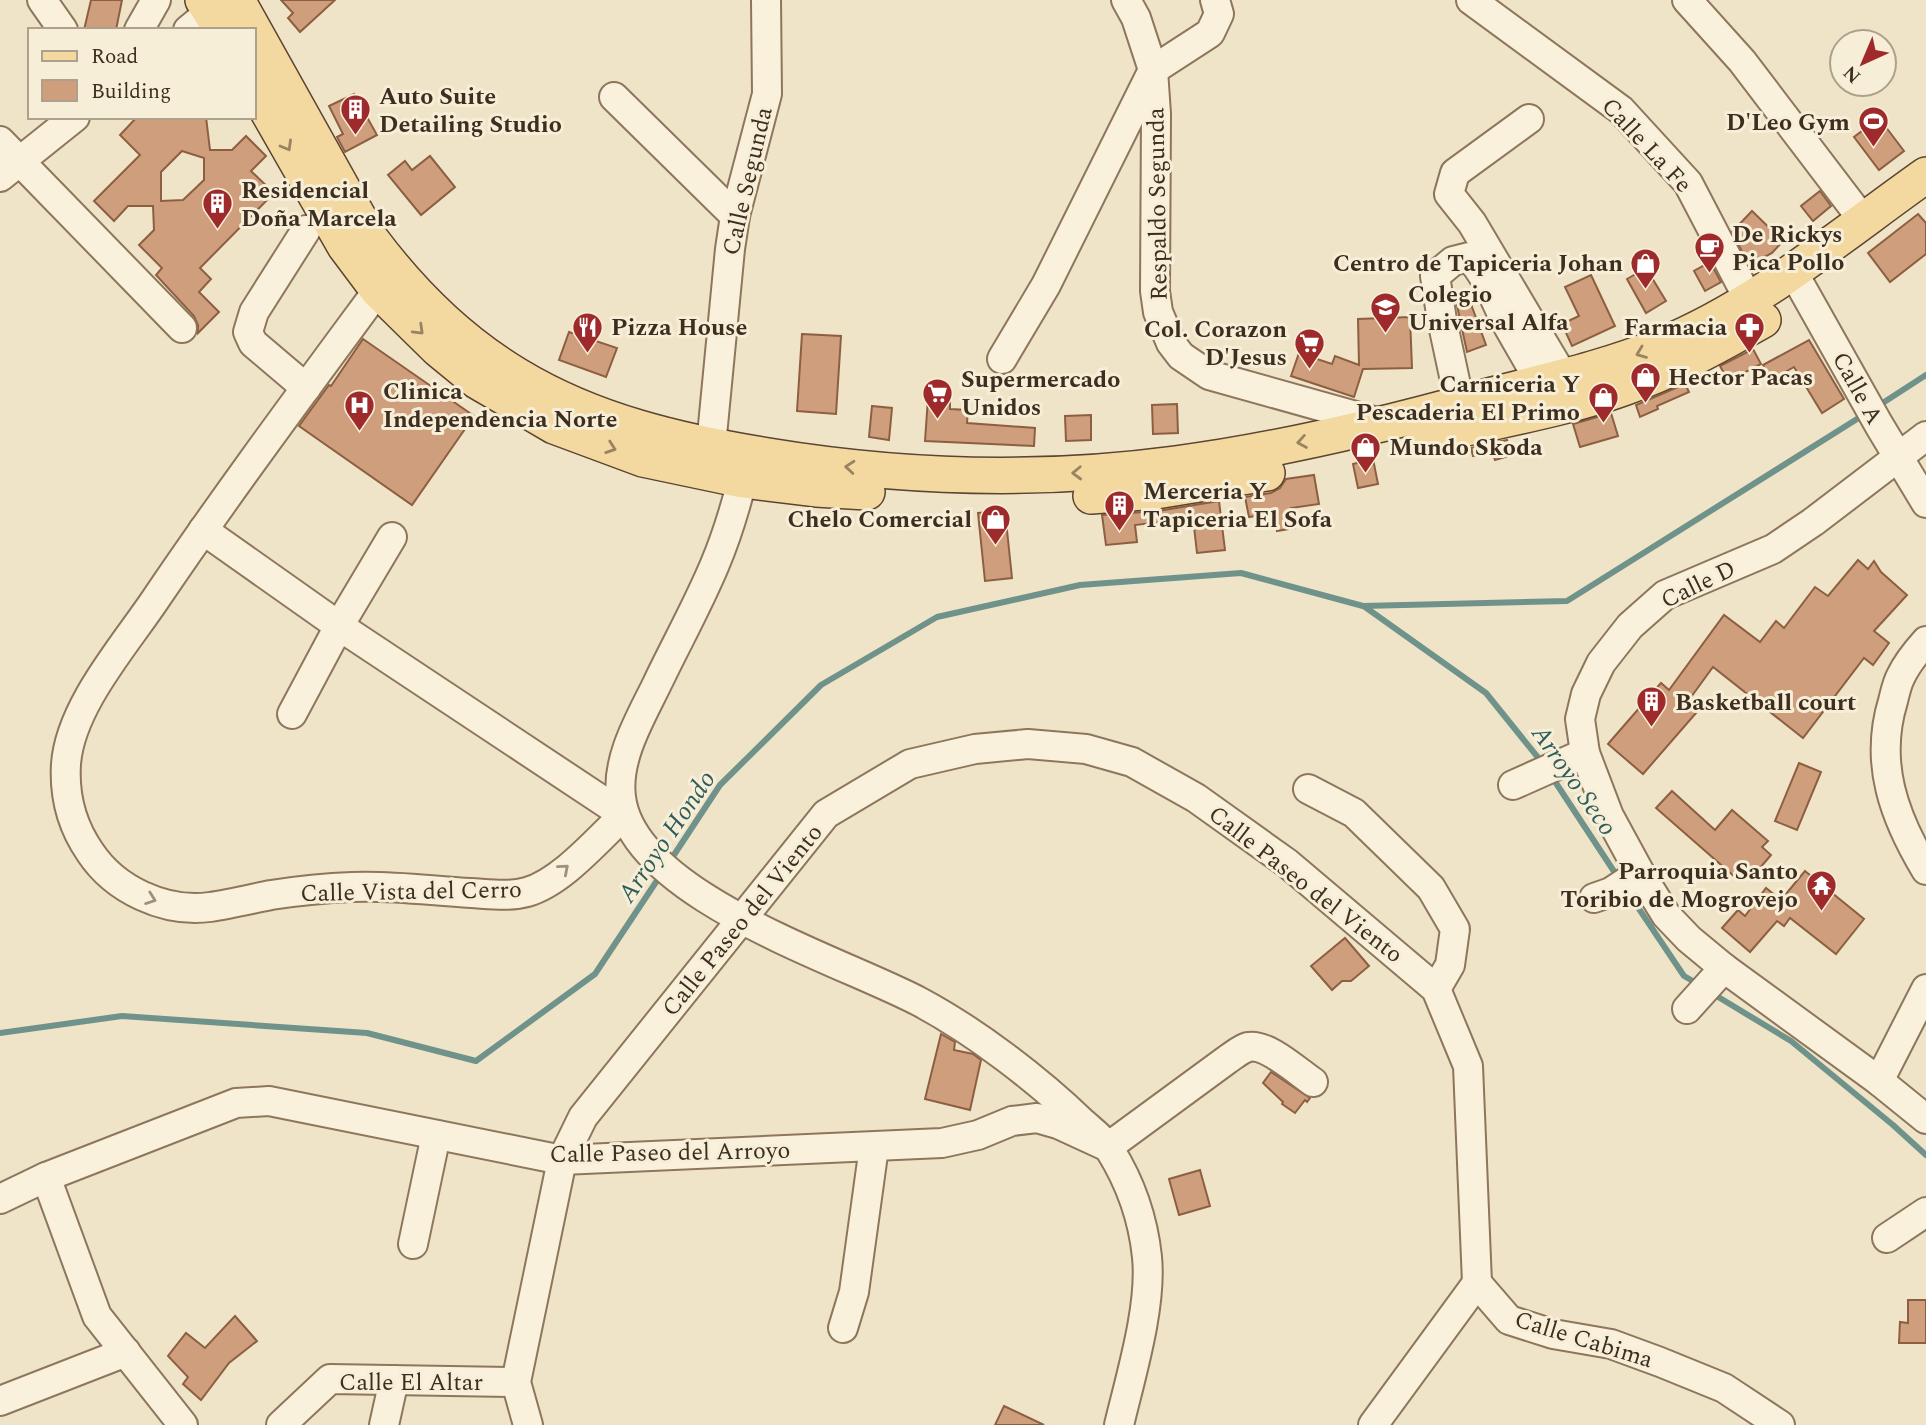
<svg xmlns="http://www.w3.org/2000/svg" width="1926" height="1425" font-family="Spectral,serif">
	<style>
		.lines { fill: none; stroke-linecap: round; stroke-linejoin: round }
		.stream { stroke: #6f938a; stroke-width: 6 }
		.building { fill: #cf9f7d; stroke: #8d5f41; stroke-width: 2; fill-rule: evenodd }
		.minor-casing { stroke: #8d765c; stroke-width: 32 }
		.major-casing { stroke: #5b4430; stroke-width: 38 }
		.minor { stroke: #faf1dc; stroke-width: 28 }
		.major { stroke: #f3d9a0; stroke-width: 35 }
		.oneway { stroke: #988460 }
		.oneway2 { stroke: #9c907e }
		.labels { text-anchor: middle; stroke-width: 6; stroke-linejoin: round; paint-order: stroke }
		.poi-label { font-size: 24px; font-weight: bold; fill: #3d2e20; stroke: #f7eed8; text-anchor: start }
		.street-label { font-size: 24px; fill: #3d2e20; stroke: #f7eed8 }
		.water-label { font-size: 26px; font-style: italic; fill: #2f5d5a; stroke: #f7eed8 }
	</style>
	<rect width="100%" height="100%" fill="#f0e4c8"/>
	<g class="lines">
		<g class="stream">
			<polyline points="1878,406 1926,375"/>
			<polyline points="1365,607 1486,693 1544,765"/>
			<polyline points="1552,777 1619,879"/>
			<polyline points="670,861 720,785 821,685 937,617 1080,585 1241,573 1363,606 1567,601 1865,414"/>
			<polyline points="1627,891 1684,976 1698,984"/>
			<polyline points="1710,992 1791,1041 1893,1125 1926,1155"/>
			<polyline points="0,1033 122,1016 367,1033 476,1061 595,974 662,873"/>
		</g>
	</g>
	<g class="building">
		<polygon points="91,0 122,0 116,30 84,30"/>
		<polygon points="281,0 335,0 300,32 288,18 293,13"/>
		<polygon points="354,94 377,135 345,152 337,137 343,134 329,106"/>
		<path d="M137,117H206L210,150H232L246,136L266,156L251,171L274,193L200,268L211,279L199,292L219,312L198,333V325L194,316L156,275L162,268L139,245L154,230L153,206H128L114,221L94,201L140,155L120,135ZM182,151L204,158V180L183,200L161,201V172Z"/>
		<polygon points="1879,118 1904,151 1879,170 1854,137"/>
		<polygon points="430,156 455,187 421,215 388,175 405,161 412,170"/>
		<polygon points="1820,191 1831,206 1813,221 1801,206"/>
		<polygon points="1752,211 1783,241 1772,253 1749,265 1732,232"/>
		<polygon points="1918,214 1926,223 1926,254 1890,282 1868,253"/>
		<polygon points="1710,262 1721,282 1705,291 1694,271"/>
		<polygon points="1646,268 1666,301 1646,313 1627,279"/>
		<polygon points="1591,275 1615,326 1572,346 1562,324 1579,316 1565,287"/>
		<polygon points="1468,296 1486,345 1467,352 1456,301"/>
		<polygon points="1410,317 1412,368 1363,369 1354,397 1291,376 1299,353 1332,364 1335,356 1359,365 1358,319"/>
		<polygon points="569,332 617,348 606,377 559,360"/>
		<polygon points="802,334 841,336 836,414 797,411"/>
		<polygon points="363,339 474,416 412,505 299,426 329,385 331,386"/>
		<polygon points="1809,340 1844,399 1822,413 1794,367 1771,380 1763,365"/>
		<polygon points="1753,349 1761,364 1728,381 1720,366"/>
		<polygon points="1685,384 1689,392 1657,406 1658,409 1640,417 1636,405"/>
		<polygon points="928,398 950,399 950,409 968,410 967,423 1035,428 1034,446 925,441"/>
		<polygon points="1177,404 1178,433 1153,434 1152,405"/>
		<polygon points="872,406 892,408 889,440 869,437"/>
		<polygon points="1611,413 1618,436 1580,447 1573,424"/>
		<polygon points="1091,415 1091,440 1066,441 1065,416"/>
		<polygon points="1507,440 1512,455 1495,460 1492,451 1473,456 1471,448"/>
		<polygon points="1373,459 1378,484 1358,488 1353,464"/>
		<polygon points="1314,475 1319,504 1291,508 1295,528 1277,531 1274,513 1249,517 1245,497 1271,493 1280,488 1286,479"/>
		<polygon points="1219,501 1225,550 1197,553 1193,518 1135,525 1137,542 1106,545 1102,515 1158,511"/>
		<polygon points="1005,511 1012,578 985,581 978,513"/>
		<polygon points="1858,560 1868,569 1874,561 1881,572 1907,595 1874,631 1889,643 1873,665 1864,658 1803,738 1713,667 1686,704 1696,713 1643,774 1608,744 1661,683 1669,690 1724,615 1760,642 1776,621 1784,628 1815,587 1828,596"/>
		<polygon points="1799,763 1821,772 1797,830 1775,821"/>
		<polygon points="1672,791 1715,830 1732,810 1768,841 1762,847 1771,855 1753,876 1743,868 1735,877 1656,808"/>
		<polygon points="1805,871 1864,919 1836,954 1790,918 1784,926 1777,921 1750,952 1722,928 1738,910 1745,916 1766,888 1781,900"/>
		<polygon points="1345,938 1369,966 1351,981 1342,981 1332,990 1311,966"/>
		<polygon points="941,1034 955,1042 954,1050 973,1054 981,1060 970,1110 925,1099"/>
		<polygon points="1271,1072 1310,1098 1307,1102 1305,1100 1295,1113 1282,1104 1283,1102 1263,1083"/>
		<polygon points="1200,1170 1210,1206 1179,1215 1169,1179"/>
		<polygon points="1908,1300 1926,1300 1926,1343 1899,1343 1900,1322 1908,1323"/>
		<polygon points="235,1316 257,1341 229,1363 201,1400 183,1384 188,1377 168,1356 186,1333 205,1348"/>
		<polygon points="1004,1406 1044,1425 995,1425"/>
	</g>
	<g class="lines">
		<defs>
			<g id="minor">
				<polyline points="42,0 63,30"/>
				<polyline points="1126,0 1136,18 1153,70 1156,114 1155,291 1158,312 1171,343 1181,356 1209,375 1384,424"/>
				<polyline points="1471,0 1621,110 1688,183 1749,300"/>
				<polyline points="1687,0 1742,61 1863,220"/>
				<polyline points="139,30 156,0"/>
				<polyline points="188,30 211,11"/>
				<polyline points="614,97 735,216"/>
				<polyline points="1529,119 1455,173 1449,194 1472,223 1564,378"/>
				<polyline points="0,141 182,328"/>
				<polyline points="0,177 75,117"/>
				<polyline points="1793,272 1879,425 1926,503"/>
				<path d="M393,276L378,290C302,393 226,495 155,600C124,646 70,707 66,764C64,796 72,826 90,852C115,890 165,913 210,907C230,904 251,899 271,895C297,891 325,888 352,887C391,885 432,891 471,893C489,894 509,897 527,892C562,882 598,839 624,815"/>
				<polyline points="1002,359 1046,285 1153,70 1210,33 1219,14 1215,0"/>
				<polyline points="306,388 253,343 248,332 254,312 306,230"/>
				<path d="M1460,404L1442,320L1435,276L1453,261L1469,257C1487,276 1495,301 1507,324C1521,350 1538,374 1547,402"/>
				<polyline points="1926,436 1813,522 1773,549 1665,595 1630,626 1601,663 1586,694 1580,719 1585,753 1609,816 1640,873 1666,915 1689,939 1724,968 1879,1081 1926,1119"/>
				<polyline points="711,446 730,249 735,216 767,94 766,0"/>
				<path d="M747,461C739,495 729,531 715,564C698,605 676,644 657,684C641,717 616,758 621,797C632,896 843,961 920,1002C976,1032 1037,1079 1083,1123C1092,1131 1103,1139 1110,1150C1130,1182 1143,1218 1147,1257C1152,1306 1131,1375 1119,1425"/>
				<polyline points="203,530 339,626 624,815"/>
				<path d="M1926,641C1917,651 1907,663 1901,676C1897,683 1895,693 1893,701C1874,763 1894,817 1926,870"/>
				<polyline points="292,714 339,626 392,537"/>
				<polyline points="1513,785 1585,753"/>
				<polyline points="1308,789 1354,813 1431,888 1455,929 1450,965 1436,989"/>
				<polyline points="1594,898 1611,892 1640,873"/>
				<polyline points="1687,1009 1724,968"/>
				<polyline points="1879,1081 1926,989"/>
				<polyline points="46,1177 97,1316 183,1425"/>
				<path d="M0,1199L46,1177L236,1103L269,1101L562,1160L942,1143L978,1135L1012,1121L1037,1118L1058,1124L1108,1147L1228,1059C1234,1055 1241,1049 1248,1047C1267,1043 1298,1072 1313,1082"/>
				<polyline points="1887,1238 1926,1212"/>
				<polyline points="413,1244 436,1135"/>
				<polyline points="843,1328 854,1292 874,1147"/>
				<polyline points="0,1401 126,1352"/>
				<polyline points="281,1425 330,1379 516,1382"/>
				<polyline points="384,1425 394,1380"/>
				<polyline points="528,1425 516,1382 562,1160 583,1117 826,814 910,764 975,749 1028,744 1086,749 1132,762 1196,798 1287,863 1436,989 1468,1066 1477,1283"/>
				<polyline points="1373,1425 1477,1283 1509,1320 1553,1334 1611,1344 1660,1362 1724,1388 1780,1425"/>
			</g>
			<g id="major">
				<polyline points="203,0 222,30"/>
				<path d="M237,0L370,238C411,293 459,341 518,376C594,422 682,442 768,456C902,478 1040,482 1175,464C1276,451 1376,427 1474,400C1537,383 1601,370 1662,345C1759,305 1841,235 1926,175"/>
				<polyline points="254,87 345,246 378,290 438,349 477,381 554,426 643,459 743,480 816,489 867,492"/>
				<path d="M1424,438C1490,421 1559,411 1623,388C1672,371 1717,346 1763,320"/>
				<polyline points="1091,496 1156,491 1267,473"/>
			</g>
		</defs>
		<use href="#minor" class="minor-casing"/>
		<use href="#major" class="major-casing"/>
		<use href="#minor" class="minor"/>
		<use href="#major" class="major"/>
	</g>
	<defs><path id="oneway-chevron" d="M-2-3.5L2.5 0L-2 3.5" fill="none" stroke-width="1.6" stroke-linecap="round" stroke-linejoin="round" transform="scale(1.75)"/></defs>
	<g class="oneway">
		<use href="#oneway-chevron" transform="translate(287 146) rotate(60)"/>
		<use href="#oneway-chevron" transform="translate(419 330) rotate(44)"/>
		<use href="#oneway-chevron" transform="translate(1641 353) rotate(159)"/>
		<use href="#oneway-chevron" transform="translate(1302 442) rotate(170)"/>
		<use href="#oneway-chevron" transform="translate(611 448) rotate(19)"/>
		<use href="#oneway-chevron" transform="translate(850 467) rotate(-175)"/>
		<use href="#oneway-chevron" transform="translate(1077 473) rotate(178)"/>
	</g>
	<g class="oneway2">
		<use href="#oneway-chevron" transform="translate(564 869) rotate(-41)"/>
		<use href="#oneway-chevron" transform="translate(151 899) rotate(20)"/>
	</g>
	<defs>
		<symbol id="building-pin" viewBox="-11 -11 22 30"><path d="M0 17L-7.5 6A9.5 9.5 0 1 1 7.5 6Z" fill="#9e2a2b" stroke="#f7eed8"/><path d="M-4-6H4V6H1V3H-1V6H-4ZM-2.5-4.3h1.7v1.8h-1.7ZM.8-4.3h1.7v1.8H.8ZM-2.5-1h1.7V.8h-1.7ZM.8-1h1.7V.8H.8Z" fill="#fff"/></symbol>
		<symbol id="stadium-pin" viewBox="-11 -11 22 30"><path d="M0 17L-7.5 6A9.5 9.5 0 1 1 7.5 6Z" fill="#9e2a2b" stroke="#f7eed8"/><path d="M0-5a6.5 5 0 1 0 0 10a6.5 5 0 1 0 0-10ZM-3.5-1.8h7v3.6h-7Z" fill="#fff"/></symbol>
		<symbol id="cafe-pin" viewBox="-11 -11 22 30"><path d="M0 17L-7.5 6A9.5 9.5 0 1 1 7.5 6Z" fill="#9e2a2b" stroke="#f7eed8"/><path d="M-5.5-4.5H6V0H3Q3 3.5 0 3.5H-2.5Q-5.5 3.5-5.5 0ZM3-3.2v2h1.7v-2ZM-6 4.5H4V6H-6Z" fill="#fff"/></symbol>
		<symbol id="shop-pin" viewBox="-11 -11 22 30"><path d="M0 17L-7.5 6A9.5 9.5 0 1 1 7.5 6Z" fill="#9e2a2b" stroke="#f7eed8"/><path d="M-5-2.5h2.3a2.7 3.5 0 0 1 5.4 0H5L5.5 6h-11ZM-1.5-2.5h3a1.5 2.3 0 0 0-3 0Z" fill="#fff"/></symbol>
		<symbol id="school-pin" viewBox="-11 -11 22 30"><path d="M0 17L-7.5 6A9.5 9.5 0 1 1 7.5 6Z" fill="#9e2a2b" stroke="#f7eed8"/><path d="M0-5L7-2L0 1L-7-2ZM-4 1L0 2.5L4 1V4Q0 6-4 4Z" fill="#fff"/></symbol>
		<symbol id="restaurant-pin" viewBox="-11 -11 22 30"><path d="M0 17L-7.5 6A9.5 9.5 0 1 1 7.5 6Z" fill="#9e2a2b" stroke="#f7eed8"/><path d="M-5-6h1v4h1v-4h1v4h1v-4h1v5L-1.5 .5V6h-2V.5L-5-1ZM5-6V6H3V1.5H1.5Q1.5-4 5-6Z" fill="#fff"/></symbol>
		<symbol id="pharmacy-pin" viewBox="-11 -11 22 30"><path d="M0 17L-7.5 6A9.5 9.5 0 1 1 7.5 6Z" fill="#9e2a2b" stroke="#f7eed8"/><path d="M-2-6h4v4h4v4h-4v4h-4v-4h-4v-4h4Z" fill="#fff"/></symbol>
		<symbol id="supermarket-pin" viewBox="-11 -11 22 30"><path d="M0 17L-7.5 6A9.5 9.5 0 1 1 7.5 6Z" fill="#9e2a2b" stroke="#f7eed8"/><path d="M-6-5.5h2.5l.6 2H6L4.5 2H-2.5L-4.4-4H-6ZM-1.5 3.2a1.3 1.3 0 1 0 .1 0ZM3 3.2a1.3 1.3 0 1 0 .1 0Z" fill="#fff"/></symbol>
		<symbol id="hospital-pin" viewBox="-11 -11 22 30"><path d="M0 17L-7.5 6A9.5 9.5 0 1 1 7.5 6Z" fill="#9e2a2b" stroke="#f7eed8"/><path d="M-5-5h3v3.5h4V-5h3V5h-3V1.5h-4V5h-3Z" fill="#fff"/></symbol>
		<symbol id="temple-pin" viewBox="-11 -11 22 30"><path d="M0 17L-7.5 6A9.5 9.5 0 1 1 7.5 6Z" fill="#9e2a2b" stroke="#f7eed8"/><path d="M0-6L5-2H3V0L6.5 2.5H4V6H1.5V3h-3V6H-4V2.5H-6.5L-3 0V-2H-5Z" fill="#fff"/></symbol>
	</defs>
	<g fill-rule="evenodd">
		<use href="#building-pin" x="338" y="92" width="35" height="47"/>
		<use href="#stadium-pin" x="1856" y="104" width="35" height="47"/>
		<use href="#building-pin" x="200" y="186" width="35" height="47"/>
		<use href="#cafe-pin" x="1692" y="230" width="35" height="47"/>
		<use href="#shop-pin" x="1628" y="246" width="35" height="47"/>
		<use href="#school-pin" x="1368" y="290" width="35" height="47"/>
		<use href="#restaurant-pin" x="570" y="310" width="35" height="47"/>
		<use href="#pharmacy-pin" x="1732" y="310" width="35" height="47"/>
		<use href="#supermarket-pin" x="1292" y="326" width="35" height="47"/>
		<use href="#shop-pin" x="1628" y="360" width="35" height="47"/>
		<use href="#supermarket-pin" x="920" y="376" width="35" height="47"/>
		<use href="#shop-pin" x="1586" y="380" width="35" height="47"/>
		<use href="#hospital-pin" x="342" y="388" width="35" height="47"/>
		<use href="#shop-pin" x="1348" y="430" width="35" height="47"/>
		<use href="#building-pin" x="1102" y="488" width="35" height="47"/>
		<use href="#shop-pin" x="978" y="502" width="35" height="47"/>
		<use href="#building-pin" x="1634" y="684" width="35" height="47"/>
		<use href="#temple-pin" x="1804" y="868" width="35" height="47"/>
	</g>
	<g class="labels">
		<g class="poi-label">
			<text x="379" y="104">Auto Suite<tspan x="379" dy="28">Detailing Studio</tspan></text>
			<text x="1850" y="130" text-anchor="end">D'Leo Gym</text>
			<text x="241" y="198">Residencial<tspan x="241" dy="28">Doña Marcela</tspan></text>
			<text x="1732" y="242">De Rickys<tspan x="1732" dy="28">Pica Pollo</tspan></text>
			<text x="1623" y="271" text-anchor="end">Centro de Tapiceria Johan</text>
			<text x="1408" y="302">Colegio<tspan x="1408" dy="28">Universal Alfa</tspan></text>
			<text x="611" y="335">Pizza House</text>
			<text x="1727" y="335" text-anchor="end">Farmacia</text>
			<text x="1287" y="337" text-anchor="end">Col. Corazon<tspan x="1287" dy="28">D'Jesus</tspan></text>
			<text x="1668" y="385">Hector Pacas</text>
			<text x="961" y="387">Supermercado<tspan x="961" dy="28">Unidos</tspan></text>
			<text x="1580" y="392" text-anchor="end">Carniceria Y<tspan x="1580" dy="28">Pescaderia El Primo</tspan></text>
			<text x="383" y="399">Clinica<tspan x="383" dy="28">Independencia Norte</tspan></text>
			<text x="1389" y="455">Mundo Skoda</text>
			<text x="1143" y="499">Merceria Y<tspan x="1143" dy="28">Tapiceria El Sofa</tspan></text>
			<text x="972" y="527" text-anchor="end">Chelo Comercial</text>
			<text x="1675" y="710">Basketball court</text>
			<text x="1798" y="879" text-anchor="end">Parroquia Santo<tspan x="1798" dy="28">Toribio de Mogrovejo</tspan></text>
		</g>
		<g class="street-label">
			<text transform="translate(1647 145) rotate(47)" y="8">Calle La Fe</text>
			<text transform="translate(747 181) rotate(-77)" y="8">Calle Segunda</text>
			<text transform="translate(1157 204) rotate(-91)" y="8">Respaldo Segunda</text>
			<text transform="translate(1858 388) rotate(61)" y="8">Calle A</text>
			<text transform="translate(1698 584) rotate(-26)" y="8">Calle D</text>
			<text transform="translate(1306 884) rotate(38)" y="8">Calle Paseo del Viento</text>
			<text transform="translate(411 891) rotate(-1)" y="8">Calle Vista del Cerro</text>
			<text transform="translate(742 920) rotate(-51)" y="8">Calle Paseo del Viento</text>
			<text transform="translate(670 1152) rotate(-1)" y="8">Calle Paseo del Arroyo</text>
			<text transform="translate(1584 1339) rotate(17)" y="8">Calle Cabima</text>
			<text x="411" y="1390">Calle El Altar</text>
		</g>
		<g class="water-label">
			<text transform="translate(1575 780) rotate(55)" y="9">Arroyo Seco</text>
			<text transform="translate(666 836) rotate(-56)" y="9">Arroyo Hondo</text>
		</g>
	</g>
	<rect x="28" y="28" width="228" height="91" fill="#f7eed8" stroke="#ada18e" stroke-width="2"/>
	<rect x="42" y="51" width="35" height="10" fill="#f3d9a0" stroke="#ada18e" stroke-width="2"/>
	<text x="91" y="63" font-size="21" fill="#3d2e20">Road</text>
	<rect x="42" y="80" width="35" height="21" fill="#cf9f7d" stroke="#ada18e" stroke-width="2"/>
	<text x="91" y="98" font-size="21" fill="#3d2e20">Building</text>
	<g transform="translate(1863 63) rotate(224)"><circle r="33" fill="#f7eed8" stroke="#ada18e" stroke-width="2"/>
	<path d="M0-5L12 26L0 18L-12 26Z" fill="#9e2a2b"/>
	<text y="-10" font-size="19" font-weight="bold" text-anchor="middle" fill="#3d2e20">N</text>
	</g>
</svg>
